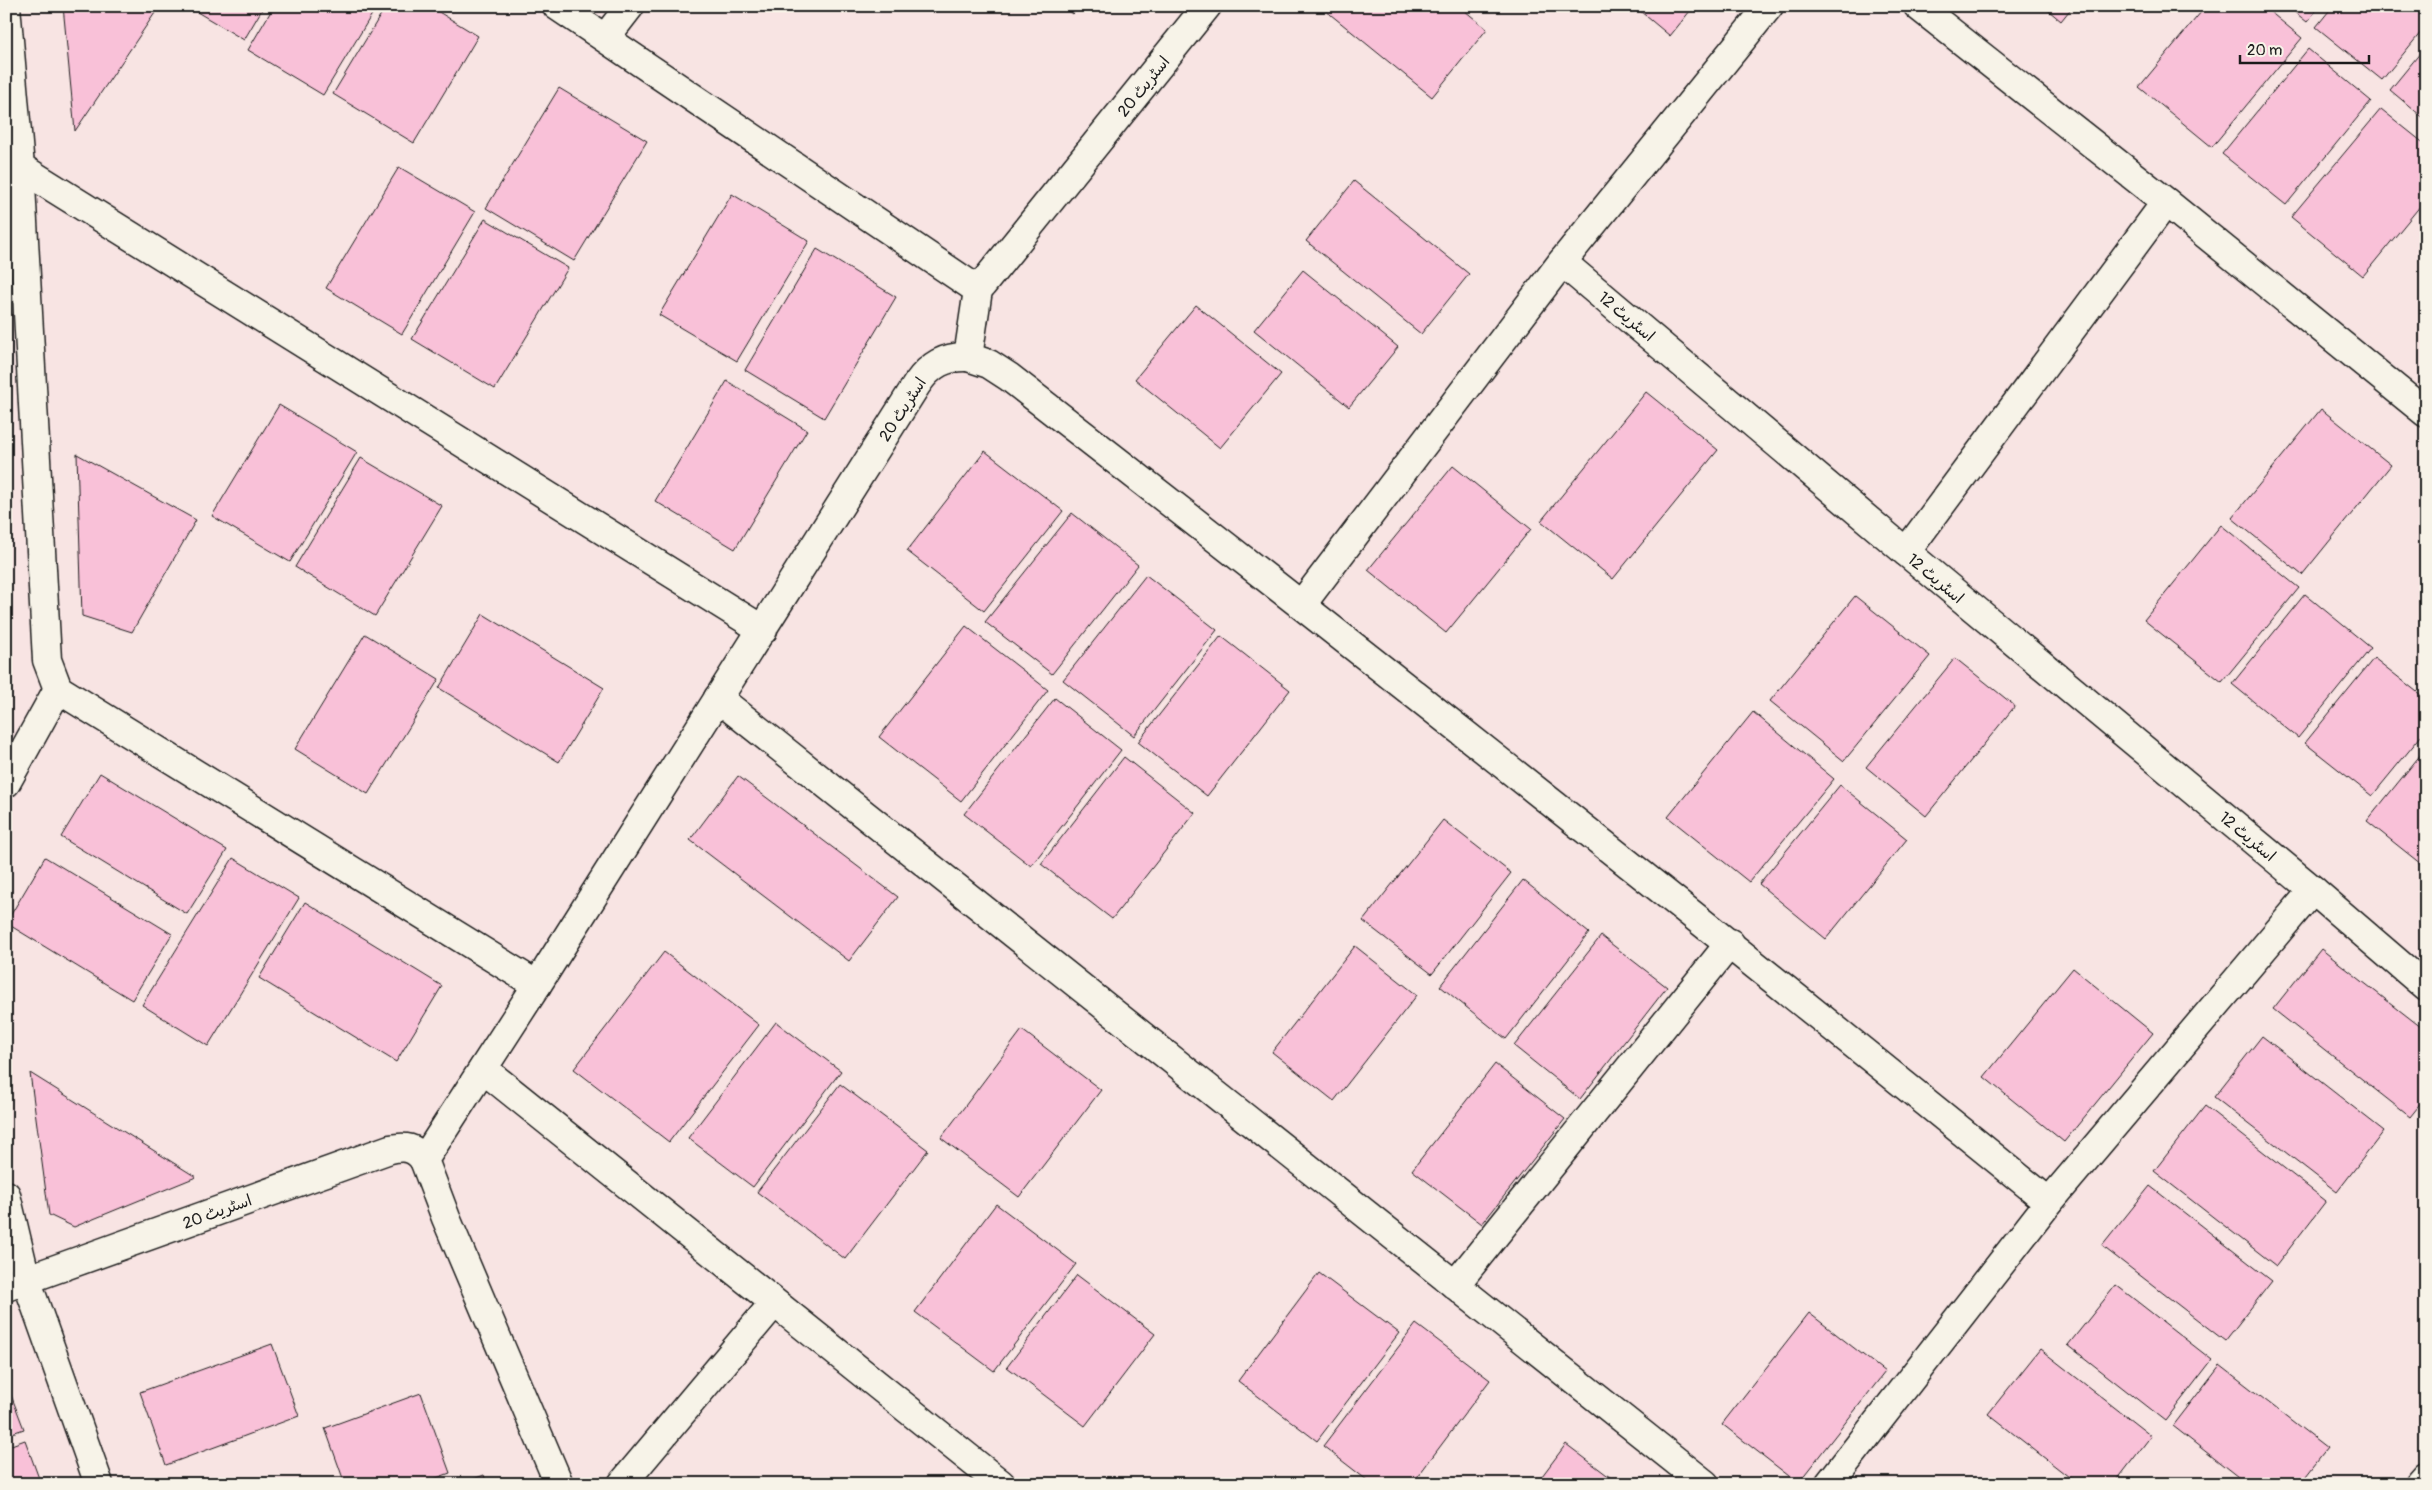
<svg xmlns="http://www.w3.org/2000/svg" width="2432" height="1490" font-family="Pangolin,'Playpen Sans Arabic',sans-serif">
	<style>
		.building { fill: #f9c1d8; stroke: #1c1c1c }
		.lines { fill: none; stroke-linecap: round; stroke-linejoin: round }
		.minor-casing { stroke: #1c1c1c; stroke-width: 31 }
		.minor { stroke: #f7f3e8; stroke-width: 28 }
		.labels { text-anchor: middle; stroke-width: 4; stroke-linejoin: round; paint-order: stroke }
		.street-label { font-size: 16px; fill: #1c1c1c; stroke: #f7f3e8 }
	</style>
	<rect width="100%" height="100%" fill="#f8e4e3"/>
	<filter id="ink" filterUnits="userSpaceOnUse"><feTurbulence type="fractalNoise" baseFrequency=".02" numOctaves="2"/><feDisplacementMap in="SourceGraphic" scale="10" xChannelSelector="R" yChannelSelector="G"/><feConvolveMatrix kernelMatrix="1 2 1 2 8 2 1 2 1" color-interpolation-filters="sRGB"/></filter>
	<g filter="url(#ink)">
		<g class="building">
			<polygon points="63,6 159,7 75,131"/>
			<polygon points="187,6 264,6 244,40"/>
			<polygon points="274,6 377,6 323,95 248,50"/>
			<polygon points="386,6 429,6 478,36 414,143 333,94"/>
			<polygon points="1063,6 1080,6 1073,14"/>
			<polygon points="1320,6 1459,6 1487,29 1432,97"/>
			<polygon points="1634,6 1694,6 1670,36"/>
			<polygon points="2043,6 2073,6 2061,21"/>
			<polygon points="2206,6 2263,6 2302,38 2212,147 2139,87"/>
			<polygon points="2287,6 2320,6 2307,22"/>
			<polygon points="2333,6 2426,6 2426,26 2382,80 2316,27"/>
			<polygon points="2426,46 2426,120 2390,90"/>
			<polygon points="2308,49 2371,101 2286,205 2222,154"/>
			<polygon points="559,88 647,141 574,261 486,208"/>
			<polygon points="2381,109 2426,145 2426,199 2363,276 2291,217"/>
			<polygon points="399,167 475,212 402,334 326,288"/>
			<polygon points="1354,181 1469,274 1421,334 1306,241"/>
			<polygon points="732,194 809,241 737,361 659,315"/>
			<polygon points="485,219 568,268 495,389 412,339"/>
			<polygon points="817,249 896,297 824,418 745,370"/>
			<polygon points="1303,270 1398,347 1349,407 1254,330"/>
			<polygon points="1196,305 1281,374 1220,448 1135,379"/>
			<polygon points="727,381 807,430 735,549 655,501"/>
			<polygon points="1646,392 1718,450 1613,579 1541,521"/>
			<polygon points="279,405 357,452 290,562 212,516"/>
			<polygon points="2321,409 2391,465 2302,575 2232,518"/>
			<polygon points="985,451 1063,511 984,611 907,551"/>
			<polygon points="77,454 196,520 132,632 82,616"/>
			<polygon points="361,458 442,506 375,616 295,567"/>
			<polygon points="1453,466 1531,529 1446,633 1368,570"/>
			<polygon points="1072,513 1138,565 1052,674 985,622"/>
			<polygon points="2221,525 2299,588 2222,682 2144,620"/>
			<polygon points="1146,575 1217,630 1134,736 1063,680"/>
			<polygon points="2305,594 2371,648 2298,738 2232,684"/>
			<polygon points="1855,596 1930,656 1844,761 1770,701"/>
			<polygon points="483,614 604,688 559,762 439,688"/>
			<polygon points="966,626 1048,690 961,801 879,737"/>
			<polygon points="365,634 439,679 368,794 295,749"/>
			<polygon points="1221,636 1290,690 1207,796 1138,742"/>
			<polygon points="1955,658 2015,706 1926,816 1866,767"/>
			<polygon points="2374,658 2426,699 2426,730 2372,796 2305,743"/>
			<polygon points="1055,698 1121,750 1031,866 964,814"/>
			<polygon points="1753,712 1834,779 1749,882 1668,817"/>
			<polygon points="2426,748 2426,868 2367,821"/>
			<polygon points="1124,757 1195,813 1112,919 1041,864"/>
			<polygon points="100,773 227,850 187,914 61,837"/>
			<polygon points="738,776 898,897 849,961 690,840"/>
			<polygon points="1840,785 1907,839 1826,939 1759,884"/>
			<polygon points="1443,820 1511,873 1432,974 1363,921"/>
			<polygon points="45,857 172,934 132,1000 6,923"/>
			<polygon points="233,858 299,898 208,1046 142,1005"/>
			<polygon points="1523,880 1589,933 1506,1039 1440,986"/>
			<polygon points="305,902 442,986 396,1062 259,978"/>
			<polygon points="1601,936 1667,987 1580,1099 1514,1046"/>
			<polygon points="1355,946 1417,995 1334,1101 1272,1052"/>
			<polygon points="2321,949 2426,1031 2426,1097 2410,1117 2273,1009"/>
			<polygon points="664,952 759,1025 669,1142 574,1069"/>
			<polygon points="2073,968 2153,1033 2064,1142 1984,1077"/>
			<polygon points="776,1022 841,1071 753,1187 688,1138"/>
			<polygon points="1022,1030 1101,1090 1019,1197 941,1138"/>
			<polygon points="2262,1036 2384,1131 2337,1192 2214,1097"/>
			<polygon points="1495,1064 1565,1119 1482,1224 1412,1170"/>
			<polygon points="30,1073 196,1177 74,1227 49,1215"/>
			<polygon points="840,1084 928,1150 845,1259 757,1192"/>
			<polygon points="2205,1106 2326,1201 2276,1266 2154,1171"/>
			<polygon points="2150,1186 2272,1281 2225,1341 2102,1246"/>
			<polygon points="996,1204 1076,1264 994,1371 915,1312"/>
			<polygon points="1319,1273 1399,1333 1317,1441 1238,1381"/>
			<polygon points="1077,1275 1155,1334 1085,1426 1007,1367"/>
			<polygon points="2116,1285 2212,1360 2165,1421 2068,1345"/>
			<polygon points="1809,1313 1885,1372 1798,1483 1722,1424"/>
			<polygon points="1416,1324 1490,1380 1412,1484 1372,1484 1323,1446"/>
			<polygon points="272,1344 299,1416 166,1465 140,1392"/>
			<polygon points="2040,1349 2151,1436 2114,1484 2078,1484 1988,1414"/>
			<polygon points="2220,1365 2327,1448 2299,1484 2247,1484 2173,1426"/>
			<polygon points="6,1382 24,1429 6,1435"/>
			<polygon points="421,1393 450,1473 420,1484 345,1484 325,1428"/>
			<polygon points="25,1440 41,1484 6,1484 6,1447"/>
			<polygon points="1566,1444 1619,1484 1536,1484"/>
			<polygon points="484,1475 487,1484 460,1484"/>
		</g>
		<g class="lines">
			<defs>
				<g id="minor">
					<polyline points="6,6 20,167 47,660 58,689 537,985"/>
					<polyline points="557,6 978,290"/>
					<polyline points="1918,6 2166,202 2426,413"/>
					<polyline points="606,37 630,6"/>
					<polyline points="20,167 763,630"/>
					<polyline points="1562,262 1906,552 2313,890 2426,987"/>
					<path d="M968,357L989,364L1009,377C1359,649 1706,923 2049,1202"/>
					<polyline points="1906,552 2166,202"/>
					<polyline points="1302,604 1562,262 1769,6"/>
					<polyline points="718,698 1705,1484"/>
					<polyline points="6,783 58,689"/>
					<polyline points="483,1069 1001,1484"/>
					<polyline points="6,1195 26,1279 99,1484"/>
					<polyline points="1455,1285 1730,943"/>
					<path d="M6,1287L390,1149C405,1146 415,1147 424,1160"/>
					<path d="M559,1484L446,1218L424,1160L537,985L917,384C930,365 945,356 968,357L978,290L1207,6"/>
					<polyline points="622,1484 774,1303"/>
					<polyline points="1829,1484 2049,1202 2313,890"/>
					<polyline points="2419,1484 2426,1476"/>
				</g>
			</defs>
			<use href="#minor" class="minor-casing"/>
			<use href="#minor" class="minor"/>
		</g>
	</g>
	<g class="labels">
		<g class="street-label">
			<text transform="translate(1143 86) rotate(-51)" y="6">اسٹریٹ 20</text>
			<text transform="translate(1627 316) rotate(40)" y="6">اسٹریٹ 12</text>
			<text transform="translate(902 409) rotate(-57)" y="6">اسٹریٹ 20</text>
			<text transform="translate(1936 578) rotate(40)" y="6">اسٹریٹ 12</text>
			<text transform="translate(2248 836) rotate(40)" y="6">اسٹریٹ 12</text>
			<text transform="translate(217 1211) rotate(-20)" y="6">اسٹریٹ 20</text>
		</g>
	</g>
	<rect width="2432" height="1490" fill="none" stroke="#f7f3e8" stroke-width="25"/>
	<rect x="12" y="12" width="2407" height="1465" fill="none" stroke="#1c1c1c" stroke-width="2" filter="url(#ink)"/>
	<path d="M2240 55v8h129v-8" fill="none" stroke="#1c1c1c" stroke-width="2.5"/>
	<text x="2247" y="55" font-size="15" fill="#1c1c1c" stroke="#f7f3e8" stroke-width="4" paint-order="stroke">20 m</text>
</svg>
